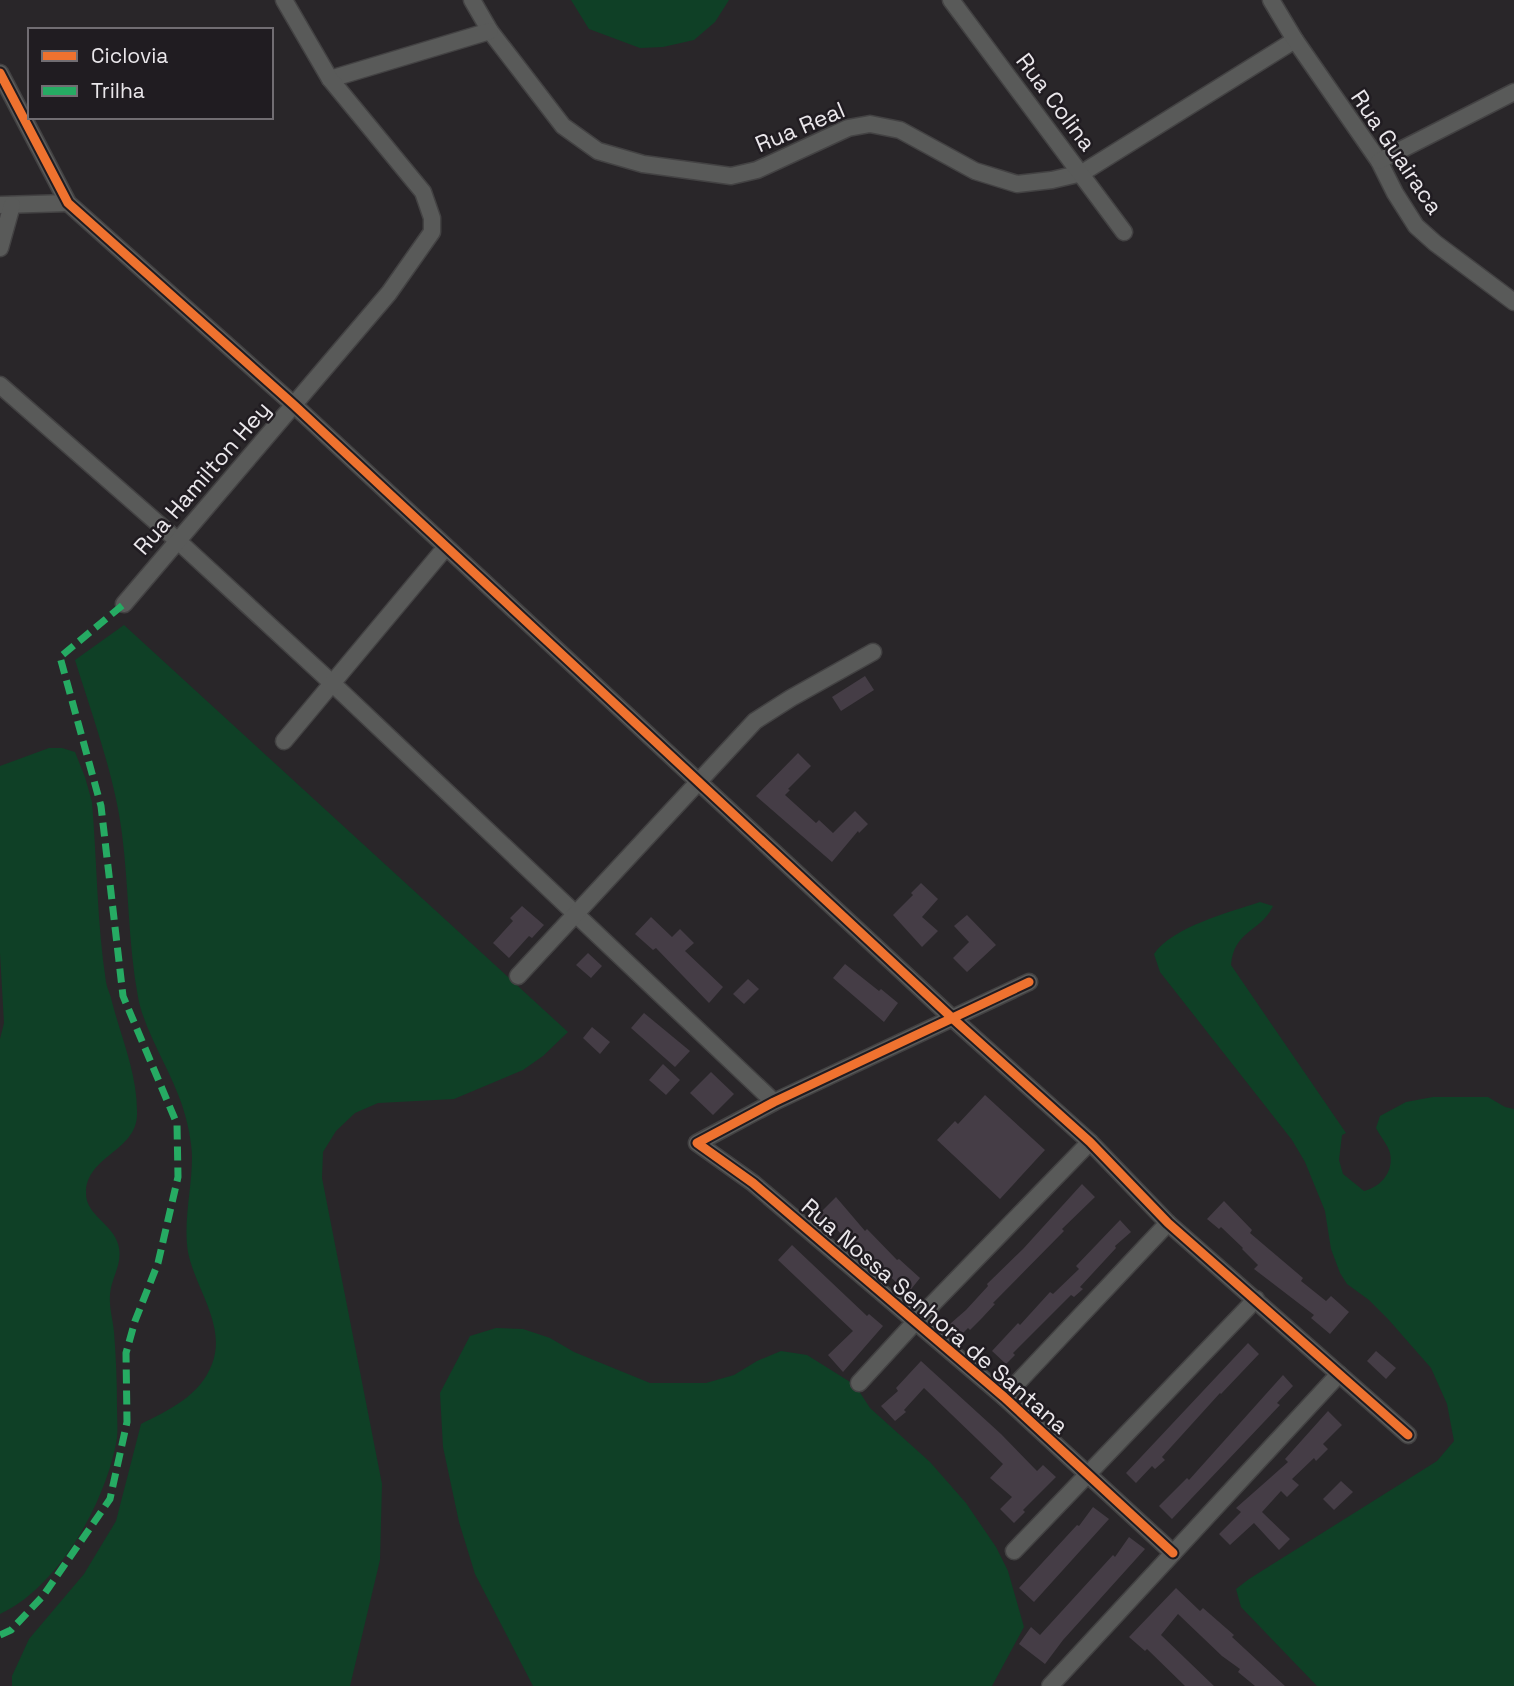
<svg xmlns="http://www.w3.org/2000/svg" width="1514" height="1686" font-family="'Space Grotesk',sans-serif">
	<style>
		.green { fill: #0f4026 }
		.building { fill: #453d46 }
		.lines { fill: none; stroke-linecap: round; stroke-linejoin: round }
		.street-casing { stroke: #434243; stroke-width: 19 }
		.street { stroke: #595a59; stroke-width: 16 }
		.quiet { stroke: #26ab63; stroke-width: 7; stroke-dasharray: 14 7; stroke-linecap: butt }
		.cycleway-casing { stroke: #201c21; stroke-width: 13 }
		.cycleway { stroke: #ef722f; stroke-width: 9 }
		.labels { text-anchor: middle; stroke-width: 5; stroke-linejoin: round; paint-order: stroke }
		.street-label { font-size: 23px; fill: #eae7eb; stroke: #201c21 }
	</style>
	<rect width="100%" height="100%" fill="#292629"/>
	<g class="green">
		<polygon points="571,0 729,0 715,22 694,40 663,47 640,48 589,29"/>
		<path d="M124,625L568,1032L543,1056L523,1070L454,1099L378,1103L355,1113L336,1131L323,1152L322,1178L382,1484L380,1560L350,1686H12V1676L29,1639L84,1574L116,1521L141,1424C169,1410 200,1396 212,1364C227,1326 195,1288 188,1252C183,1221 192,1189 192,1157C192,1142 187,1120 182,1105C171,1071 144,1031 138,997C128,943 129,888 122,834C115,777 92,715 75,660Z"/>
		<path d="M49,748H62L75,752L85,777L92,802C97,862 97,923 106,982C107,989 111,995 112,1002C122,1040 138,1076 137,1115C136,1151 87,1156 86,1192C85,1215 113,1224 118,1244C124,1263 111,1277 110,1295C109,1308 113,1320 114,1332C116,1357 117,1382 117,1407C117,1417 118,1428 117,1438C107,1500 59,1587 0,1614V1039L4,1023L0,953V766Z"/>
		<path d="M1260,902L1273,906C1261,932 1234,930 1231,965L1346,1133L1342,1135L1339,1160L1343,1174L1364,1191C1381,1187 1394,1172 1390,1153C1388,1145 1380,1136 1376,1128L1380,1116L1406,1102L1433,1097H1488L1505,1107L1514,1109V1686H1317L1241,1607L1236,1589L1249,1579L1437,1461L1454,1441L1447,1404L1431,1368L1388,1319L1369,1300L1347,1284L1340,1273L1331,1249L1325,1211L1305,1162L1292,1140L1160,972L1154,954C1172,927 1230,912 1260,902Z"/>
		<polygon points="496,1328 523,1329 550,1338 574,1352 650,1383 706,1383 734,1375 757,1361 781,1351 807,1355 855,1385 870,1408 930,1462 966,1503 996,1547 1008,1571 1024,1627 992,1686 533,1686 475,1574 459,1522 443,1447 440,1393 470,1336"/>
	</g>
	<g class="building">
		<polygon points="865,676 874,690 841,711 832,697"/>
		<polygon points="798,753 811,766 788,789 790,790 785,795 816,823 819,820 833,833 855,811 868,824 859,833 858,831 832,862 756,796"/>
		<polygon points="921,883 938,899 922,917 938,931 922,947 893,915 913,895 911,893"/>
		<polygon points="522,906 544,925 532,938 529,936 509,958 493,943 513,921 510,918"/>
		<polygon points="967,915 996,945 967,972 953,958 969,942 954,926"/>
		<polygon points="651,917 672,937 680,929 694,943 685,951 723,987 709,1003 656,948 653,950 635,934"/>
		<polygon points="588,953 602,966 591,978 576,965"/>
		<polygon points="845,964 879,991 881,989 898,1003 884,1022 833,978"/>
		<polygon points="748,979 759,989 744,1004 733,994"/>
		<polygon points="644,1013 690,1051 675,1067 631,1028"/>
		<polygon points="592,1027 610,1042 600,1054 583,1038"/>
		<polygon points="663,1064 680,1080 666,1095 649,1080"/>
		<polygon points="711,1072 734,1094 713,1115 690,1093"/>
		<polygon points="985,1095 1045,1150 1000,1199 937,1140 955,1121 958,1124"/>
		<polygon points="1082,1184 1095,1197 1062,1229 1064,1231 993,1303 995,1304 982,1318 970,1330 968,1328 955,1341 943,1330 966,1310 988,1286 987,1284 1023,1249"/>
		<polygon points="836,1197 865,1231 867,1229 897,1260 899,1259 920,1278 908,1293 865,1254 862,1257 832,1224 827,1230 815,1218"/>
		<polygon points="1224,1201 1252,1230 1250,1233 1303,1278 1301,1281 1326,1301 1331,1296 1349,1312 1330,1334 1311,1318 1314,1315 1254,1269 1258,1265 1242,1249 1243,1248 1221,1227 1219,1229 1207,1219"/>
		<polygon points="1120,1220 1131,1232 1115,1246 1116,1248 1080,1287 1083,1289 1074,1297 1071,1295 1013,1353 1015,1355 1006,1364 992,1351 1018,1323 1020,1325 1050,1292 1053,1294 1079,1269 1076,1266"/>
		<polygon points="792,1245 867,1316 869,1314 883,1326 843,1372 828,1355 853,1331 778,1260"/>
		<polygon points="1248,1343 1259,1354 1221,1394 1220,1393 1162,1457 1165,1460 1155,1469 1152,1466 1136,1483 1126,1473"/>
		<polygon points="1376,1351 1396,1368 1386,1379 1367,1361"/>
		<polygon points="921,1361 1001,1434 1037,1471 1043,1465 1056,1477 1023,1510 1025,1512 1014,1523 1000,1509 1012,1497 990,1478 1003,1464 924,1388 904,1410 906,1412 895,1421 881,1406 898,1391 896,1388"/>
		<polygon points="1283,1375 1293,1386 1277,1403 1280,1405 1172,1519 1159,1506 1187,1478 1189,1480"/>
		<polygon points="1328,1411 1342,1425 1323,1444 1328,1449 1316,1461 1314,1458 1292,1479 1299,1485 1287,1497 1281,1491 1262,1512 1290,1539 1279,1550 1254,1523 1230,1545 1219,1534 1241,1512 1236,1508 1288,1462 1285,1459"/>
		<polygon points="1341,1481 1353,1492 1334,1510 1323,1499"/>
		<polygon points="1093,1507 1109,1519 1034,1602 1019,1588 1077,1525 1079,1526"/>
		<polygon points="1129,1537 1145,1549 1063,1640 1045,1664 1019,1644 1031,1627 1040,1635 1113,1555 1115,1557"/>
		<polygon points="1176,1588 1200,1611 1203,1608 1234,1635 1232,1637 1285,1686 1255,1686 1238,1672 1240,1669 1222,1656 1178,1614 1161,1635 1214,1686 1185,1686 1147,1649 1145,1651 1129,1637"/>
	</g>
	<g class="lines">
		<defs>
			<g id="street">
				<polyline points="472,0 490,31 563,126 598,151 643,164 731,176 757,170 848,128 870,124 900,130 975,171 1017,184 1052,180 1082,173 1295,40"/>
				<polyline points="951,0 1124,232"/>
				<polyline points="1271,0 1295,40 1379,161 1395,193 1416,226 1435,243 1514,302"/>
				<polyline points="0,73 68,203 294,405 951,1017 1090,1142 1168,1223 1408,1435"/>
				<polyline points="330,79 490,31"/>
				<polyline points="1379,161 1514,92"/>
				<polyline points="0,205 68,203"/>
				<polyline points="0,248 12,205"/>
				<polyline points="0,385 178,541 333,684 774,1102"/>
				<polyline points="124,604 389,293 432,232 432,218 423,192 330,79 284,0"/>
				<polyline points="284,741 446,547"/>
				<polyline points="518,976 755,721 791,698 873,652"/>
				<polyline points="1029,982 774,1102 697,1143 753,1183 1004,1397 1173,1553"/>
				<polyline points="859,1383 916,1321 1090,1142"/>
				<polyline points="1004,1397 1168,1223"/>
				<polyline points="1014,1551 1256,1299"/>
				<polyline points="1050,1686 1339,1374"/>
			</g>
		</defs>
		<use href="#street" class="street-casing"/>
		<use href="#street" class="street"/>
		<polyline class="quiet" points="0,1635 11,1630 43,1596 110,1499 127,1422 126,1353 135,1321 158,1263 178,1177 177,1124 123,996 101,806 60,657 124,604"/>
		<defs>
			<g id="cycleway">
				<polyline points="0,73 68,203 294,405 951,1017 1090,1142 1168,1223 1408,1435"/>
				<polyline points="1029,982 774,1102 697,1143 753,1183 1004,1397 1173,1553"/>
			</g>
		</defs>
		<use href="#cycleway" class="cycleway-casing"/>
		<use href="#cycleway" class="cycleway"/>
	</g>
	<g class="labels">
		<g class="street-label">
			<text transform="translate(1056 102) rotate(53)" y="8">Rua Colina</text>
			<text transform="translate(800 127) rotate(-23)" y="8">Rua Real</text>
			<text transform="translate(1397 152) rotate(56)" y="8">Rua Guairaca</text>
			<text transform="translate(202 478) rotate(-49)" y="8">Rua Hamilton Hey</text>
			<text transform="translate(935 1316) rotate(41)" y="8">Rua Nossa Senhora de Santana</text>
		</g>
	</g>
	<rect x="28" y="28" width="245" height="91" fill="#201c21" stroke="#716d72" stroke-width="2"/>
	<rect x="42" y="51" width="35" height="10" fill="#ef722f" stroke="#716d72" stroke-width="2"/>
	<text x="91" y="63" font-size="21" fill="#eae7eb">Ciclovia</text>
	<rect x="42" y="86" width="35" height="10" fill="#26ab63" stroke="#716d72" stroke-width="2"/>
	<text x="91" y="98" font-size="21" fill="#eae7eb">Trilha</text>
</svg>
